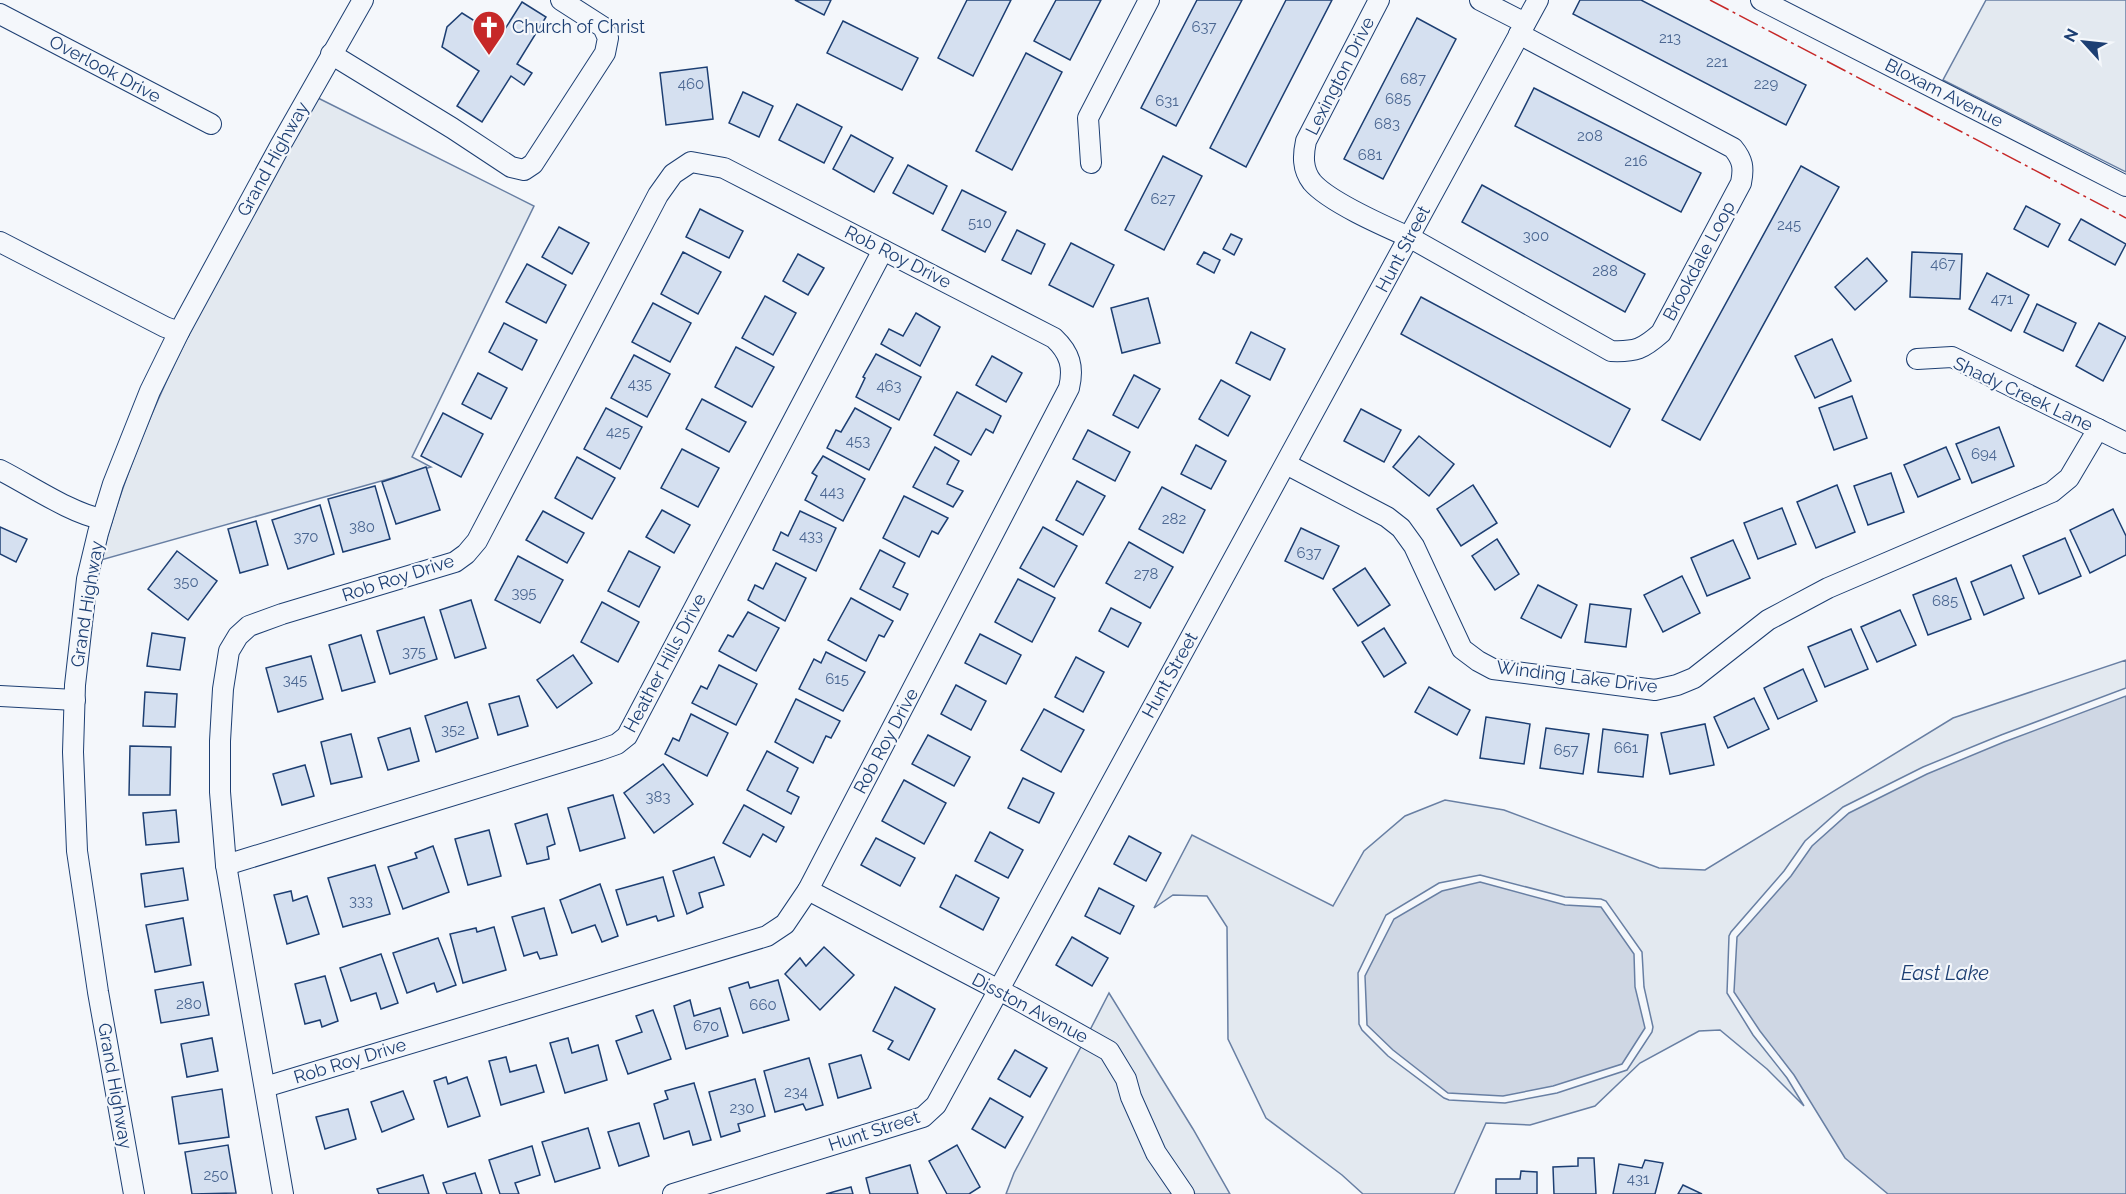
<svg xmlns="http://www.w3.org/2000/svg" width="2126" height="1194" font-family="Raleway,sans-serif">
	<style>
		.green { fill: #e3e9f0; stroke: #687fa3; stroke-width: 1.5; fill-rule: evenodd }
		.water { fill: #cfd7e4; stroke: #687fa3; stroke-width: 1.5 }
		.building { fill: #d5e0f0; stroke: #1d3f73; stroke-width: 1.5 }
		.lines { fill: none; stroke-linecap: round; stroke-linejoin: round }
		.minor-casing { stroke: #1d3f73; stroke-width: 22 }
		.minor { stroke: #f4f7fb; stroke-width: 20 }
		.power { stroke: #c62828; stroke-width: 1.5; stroke-dasharray: 21 4.5 3 4.5; stroke-linecap: butt }
		.labels { text-anchor: middle; stroke-width: 4.5; stroke-linejoin: round; paint-order: stroke }
		.number-label { font-size: 15px; fill: #4b6792 }
		.poi-label { font-size: 18px; fill: #1d3f73; stroke: #f4f7fb; text-anchor: start }
		.street-label { font-size: 18px; fill: #1d3f73; stroke: #f4f7fb }
		.water-label { font-size: 20px; font-style: italic; fill: #1d3f73; stroke: #f4f7fb }
	</style>
	<rect width="100%" height="100%" fill="#f4f7fb"/>
	<g class="green">
		<polygon points="1986,0 2126,0 2126,172 1943,80"/>
		<path d="M318,98L534,206L412,457L431,467L101,560C143,396 236,247 318,98Z"/>
		<path d="M2126,660V688L2001,735L1923,767L1843,807L1805,841L1784,871L1731,932L1729,936L1727,993L1753,1035L1787,1078L1804,1106L1767,1069L1720,1030L1699,1031L1640,1063L1595,1106L1530,1125L1486,1123L1454,1194H1363L1342,1175L1266,1118L1228,1039L1227,927L1207,896L1173,895L1154,908L1192,835L1333,906L1364,851L1405,816L1445,800L1504,810L1659,868L1705,870L1953,718ZM1480,875L1565,897L1601,899L1606,901L1642,952L1644,987L1653,1027L1652,1032L1627,1070L1557,1093L1505,1103L1449,1100L1444,1098L1388,1056L1362,1030L1359,1024L1358,973L1386,915L1439,883Z"/>
		<polygon points="1109,993 1193,1129 1230,1194 1195,1194 1165,1150 1125,1059 1117,1047 1090,1030"/>
		<polygon points="1082,1045 1102,1057 1109,1067 1173,1194 1006,1194 1014,1173"/>
	</g>
	<g class="water">
		<polygon points="2126,696 2126,1194 1888,1194 1845,1158 1794,1075 1760,1031 1734,992 1737,937 1791,876 1812,846 1849,813 1927,774 2004,742"/>
		<polygon points="1480,882 1565,905 1601,907 1634,954 1635,987 1645,1028 1622,1064 1553,1086 1503,1096 1448,1093 1393,1050 1367,1025 1365,976 1394,919 1442,891"/>
	</g>
	<g class="building">
		<polygon points="795,0 831,0 824,15"/>
		<polygon points="967,0 1011,0 973,76 938,58"/>
		<polygon points="1056,0 1101,0 1070,60 1034,41"/>
		<polygon points="1197,0 1242,0 1176,126 1141,108"/>
		<polygon points="1286,0 1332,0 1246,167 1210,148"/>
		<polygon points="1580,0 1641,0 1806,85 1786,125 1573,14"/>
		<polygon points="522,2 546,17 517,64 532,73 524,85 511,76 482,122 457,106 479,71 442,47 447,27 462,13 500,37"/>
		<polygon points="1417,18 1456,39 1383,179 1344,159"/>
		<polygon points="843,21 918,58 902,90 827,53"/>
		<polygon points="1026,53 1062,72 1012,170 976,151"/>
		<polygon points="707,67 713,119 666,125 660,73"/>
		<polygon points="1534,88 1701,173 1681,212 1515,126"/>
		<polygon points="743,92 773,106 759,137 729,123"/>
		<polygon points="797,104 842,127 824,163 779,140"/>
		<polygon points="851,135 893,158 874,192 833,169"/>
		<polygon points="1163,156 1202,176 1164,250 1125,230"/>
		<polygon points="908,165 947,186 933,214 893,193"/>
		<polygon points="1801,166 1839,187 1700,440 1662,420"/>
		<polygon points="1482,185 1645,274 1625,312 1462,222"/>
		<polygon points="962,190 1006,212 985,252 942,230"/>
		<polygon points="2026,206 2060,224 2048,247 2014,229"/>
		<polygon points="700,209 743,231 729,258 686,237"/>
		<polygon points="2081,219 2126,244 2115,265 2069,240"/>
		<polygon points="559,227 589,243 572,274 542,257"/>
		<polygon points="1017,230 1045,244 1031,274 1002,260"/>
		<polygon points="1231,234 1242,239 1234,255 1223,249"/>
		<polygon points="1071,243 1114,265 1093,307 1049,285"/>
		<polygon points="683,252 721,272 698,314 661,294"/>
		<polygon points="1204,252 1220,260 1214,273 1197,264"/>
		<polygon points="1912,252 1962,254 1960,299 1910,297"/>
		<polygon points="798,254 824,268 808,295 783,281"/>
		<polygon points="1867,258 1887,281 1855,310 1835,287"/>
		<polygon points="527,264 566,285 546,323 506,302"/>
		<polygon points="1987,273 2029,295 2011,331 1969,309"/>
		<polygon points="765,296 796,313 773,355 742,338"/>
		<polygon points="1421,297 1630,409 1610,447 1401,334"/>
		<polygon points="1148,298 1160,343 1122,353 1111,308"/>
		<polygon points="653,303 691,323 670,362 632,342"/>
		<polygon points="2037,304 2076,323 2063,351 2024,332"/>
		<polygon points="916,313 940,327 920,366 881,344 889,329 903,336"/>
		<polygon points="504,323 537,340 522,370 489,352"/>
		<polygon points="2099,323 2126,337 2103,381 2076,366"/>
		<polygon points="1251,332 1285,349 1270,380 1236,363"/>
		<polygon points="1832,339 1851,381 1815,398 1795,356"/>
		<polygon points="736,347 774,367 752,407 715,387"/>
		<polygon points="876,354 921,377 899,420 856,397 865,378 863,377"/>
		<polygon points="634,355 670,374 647,417 611,398"/>
		<polygon points="992,356 1022,373 1006,402 976,385"/>
		<polygon points="478,373 507,388 491,419 462,404"/>
		<polygon points="1134,375 1160,389 1138,428 1113,415"/>
		<polygon points="1221,380 1250,396 1228,436 1199,419"/>
		<polygon points="957,392 1001,416 993,433 986,429 971,455 934,435"/>
		<polygon points="1852,396 1867,438 1834,450 1819,408"/>
		<polygon points="702,399 746,422 729,452 686,429"/>
		<polygon points="606,408 642,427 620,469 584,449"/>
		<polygon points="855,408 891,428 869,470 827,448 836,430 841,432"/>
		<polygon points="1361,409 1401,430 1384,462 1344,441"/>
		<polygon points="443,413 483,434 461,477 421,456"/>
		<polygon points="1999,427 2014,466 1972,483 1956,444"/>
		<polygon points="1088,430 1130,452 1115,481 1073,459"/>
		<polygon points="1419,436 1454,464 1429,496 1393,467"/>
		<polygon points="1196,445 1226,461 1211,489 1181,474"/>
		<polygon points="935,447 959,461 947,484 963,491 953,507 913,487"/>
		<polygon points="1946,447 1960,479 1918,497 1904,465"/>
		<polygon points="682,449 719,468 698,507 661,488"/>
		<polygon points="823,456 865,479 843,521 805,500 817,476 812,473"/>
		<polygon points="577,457 615,478 592,519 555,498"/>
		<polygon points="426,467 440,510 396,524 382,482"/>
		<polygon points="1891,473 1904,512 1868,525 1854,486"/>
		<polygon points="1077,481 1105,496 1083,535 1056,520"/>
		<polygon points="1473,485 1497,523 1461,546 1437,509"/>
		<polygon points="1837,485 1855,532 1816,548 1797,502"/>
		<polygon points="375,486 390,539 343,552 328,499"/>
		<polygon points="1162,487 1205,510 1183,553 1139,529"/>
		<polygon points="904,496 948,518 938,534 932,531 919,557 883,538"/>
		<polygon points="320,505 334,554 288,569 272,520"/>
		<polygon points="1782,508 1796,544 1758,559 1744,523"/>
		<polygon points="2113,509 2126,536 2126,555 2090,573 2070,530"/>
		<polygon points="662,510 690,525 674,553 646,537"/>
		<polygon points="543,511 584,533 567,563 526,540"/>
		<polygon points="800,511 836,528 816,571 773,550 781,532 788,536"/>
		<polygon points="256,521 268,565 240,573 228,529"/>
		<polygon points="0,527 27,539 16,562 0,554"/>
		<polygon points="1043,527 1077,546 1054,587 1020,568"/>
		<polygon points="1301,528 1339,546 1323,579 1285,561"/>
		<polygon points="2065,538 2081,576 2039,594 2023,556"/>
		<polygon points="1497,539 1519,574 1495,590 1472,556"/>
		<polygon points="1733,540 1750,578 1707,596 1691,558"/>
		<polygon points="1129,542 1173,567 1150,608 1106,583"/>
		<polygon points="880,550 905,563 893,587 908,594 900,610 860,589"/>
		<polygon points="177,551 217,581 188,620 148,589"/>
		<polygon points="629,551 660,567 639,607 608,591"/>
		<polygon points="518,556 563,580 540,623 495,600"/>
		<polygon points="776,563 806,578 785,621 748,600 755,585 763,589"/>
		<polygon points="2011,565 2024,598 1984,615 1971,582"/>
		<polygon points="1365,568 1390,605 1358,626 1333,589"/>
		<polygon points="1682,576 1700,613 1663,632 1644,595"/>
		<polygon points="1956,578 1971,619 1928,635 1913,595"/>
		<polygon points="1018,579 1055,598 1032,642 995,622"/>
		<polygon points="1538,585 1577,605 1561,638 1521,618"/>
		<polygon points="851,598 893,621 884,637 879,635 866,661 828,640"/>
		<polygon points="471,600 486,648 455,658 440,610"/>
		<polygon points="602,602 639,622 618,662 581,642"/>
		<polygon points="1590,604 1631,609 1626,647 1585,642"/>
		<polygon points="1111,608 1141,623 1128,647 1099,631"/>
		<polygon points="1900,610 1916,645 1877,662 1861,627"/>
		<polygon points="748,612 779,628 756,671 719,651 728,635 733,637"/>
		<polygon points="424,617 437,659 390,674 377,631"/>
		<polygon points="1384,628 1406,663 1384,677 1362,642"/>
		<polygon points="1851,629 1868,669 1825,687 1808,647"/>
		<polygon points="152,633 185,638 180,670 147,666"/>
		<polygon points="980,634 1021,655 1006,684 965,663"/>
		<polygon points="361,635 375,682 342,691 329,645"/>
		<polygon points="826,652 865,672 843,711 799,689 814,659 821,663"/>
		<polygon points="573,655 592,683 557,708 537,680"/>
		<polygon points="311,656 323,699 278,712 266,668"/>
		<polygon points="1076,657 1104,672 1083,712 1055,697"/>
		<polygon points="719,665 757,684 736,725 692,703 701,686 707,689"/>
		<polygon points="1803,669 1817,701 1778,719 1764,688"/>
		<polygon points="956,685 986,701 971,730 941,714"/>
		<polygon points="1429,687 1470,710 1457,735 1415,712"/>
		<polygon points="145,692 177,694 175,727 143,726"/>
		<polygon points="519,696 528,726 498,735 489,704"/>
		<polygon points="1754,698 1769,729 1728,748 1714,717"/>
		<polygon points="796,699 840,721 831,738 826,736 813,763 775,742"/>
		<polygon points="467,702 478,738 436,752 425,716"/>
		<polygon points="1044,709 1084,730 1061,772 1021,750"/>
		<polygon points="691,714 728,733 707,776 665,754 673,738 679,741"/>
		<polygon points="1486,717 1530,724 1524,764 1480,758"/>
		<polygon points="1705,724 1714,765 1670,774 1661,733"/>
		<polygon points="410,728 419,761 388,770 378,738"/>
		<polygon points="1546,728 1589,734 1583,774 1540,768"/>
		<polygon points="1603,729 1648,735 1643,777 1598,772"/>
		<polygon points="351,734 362,777 331,784 321,742"/>
		<polygon points="928,735 970,757 954,786 912,764"/>
		<polygon points="130,746 171,747 170,795 129,795"/>
		<polygon points="767,751 798,768 787,791 799,797 791,814 747,790"/>
		<polygon points="663,764 693,804 654,833 624,793"/>
		<polygon points="305,765 314,796 282,805 273,774"/>
		<polygon points="1023,778 1054,793 1039,823 1008,808"/>
		<polygon points="904,780 946,803 924,844 882,821"/>
		<polygon points="613,795 625,838 580,851 568,808"/>
		<polygon points="744,805 784,827 776,842 763,834 750,857 723,843"/>
		<polygon points="176,810 179,842 146,845 143,813"/>
		<polygon points="547,814 555,844 547,847 549,859 527,864 515,824"/>
		<polygon points="489,830 501,876 468,885 455,839"/>
		<polygon points="990,832 1023,850 1008,878 975,861"/>
		<polygon points="1129,836 1161,853 1146,881 1114,864"/>
		<polygon points="876,838 915,858 900,886 861,865"/>
		<polygon points="433,846 449,892 403,909 388,867 417,858 415,853"/>
		<polygon points="714,857 724,885 699,893 703,907 687,914 673,871"/>
		<polygon points="375,865 390,914 343,927 328,878"/>
		<polygon points="183,868 188,900 145,907 141,874"/>
		<polygon points="956,875 999,898 983,930 940,907"/>
		<polygon points="663,877 674,916 658,921 656,916 627,925 616,890"/>
		<polygon points="600,884 618,936 602,942 595,925 572,933 560,900"/>
		<polygon points="1099,888 1134,906 1120,934 1085,916"/>
		<polygon points="291,891 293,901 307,896 319,934 287,944 274,895"/>
		<polygon points="544,908 557,955 540,959 537,952 524,956 512,917"/>
		<polygon points="183,918 191,965 155,972 146,925"/>
		<polygon points="494,927 506,970 463,983 450,934 476,928 477,932"/>
		<polygon points="1072,937 1108,958 1092,986 1056,965"/>
		<polygon points="438,938 456,985 437,992 434,983 407,993 393,953"/>
		<polygon points="824,947 854,975 820,1010 785,974 800,958 806,966"/>
		<polygon points="381,954 398,1003 381,1009 376,993 351,1001 340,968"/>
		<polygon points="325,976 338,1021 322,1027 320,1020 305,1024 295,984"/>
		<polygon points="778,980 789,1020 743,1033 729,988 748,982 750,988"/>
		<polygon points="203,982 209,1015 161,1023 155,990"/>
		<polygon points="895,987 935,1009 909,1060 888,1049 893,1041 873,1031"/>
		<polygon points="690,1000 694,1016 720,1008 728,1036 686,1049 674,1006"/>
		<polygon points="653,1010 671,1059 628,1074 616,1041 642,1032 636,1016"/>
		<polygon points="212,1038 218,1071 187,1077 181,1044"/>
		<polygon points="568,1038 572,1053 598,1045 607,1080 565,1093 550,1043"/>
		<polygon points="1015,1050 1047,1068 1030,1097 998,1079"/>
		<polygon points="861,1055 871,1088 838,1098 829,1064"/>
		<polygon points="506,1057 510,1072 536,1065 544,1092 501,1105 489,1061"/>
		<polygon points="809,1058 823,1105 806,1110 803,1104 775,1112 764,1071"/>
		<polygon points="446,1077 448,1084 467,1077 480,1116 448,1127 434,1081"/>
		<polygon points="755,1079 765,1116 738,1124 740,1131 721,1137 709,1092"/>
		<polygon points="694,1083 711,1140 693,1145 689,1131 664,1139 654,1104 668,1099 665,1091"/>
		<polygon points="222,1089 229,1137 179,1144 172,1097"/>
		<polygon points="403,1091 414,1119 382,1132 371,1102"/>
		<polygon points="990,1098 1023,1117 1005,1148 972,1129"/>
		<polygon points="348,1109 356,1139 325,1149 316,1117"/>
		<polygon points="639,1123 649,1156 619,1166 608,1132"/>
		<polygon points="588,1128 600,1168 555,1182 542,1142"/>
		<polygon points="228,1145 236,1193 192,1194 185,1152"/>
		<polygon points="957,1145 980,1187 969,1194 947,1194 929,1161"/>
		<polygon points="532,1146 540,1175 515,1183 519,1194 500,1194 489,1160"/>
		<polygon points="1578,1158 1594,1158 1596,1194 1554,1194 1553,1167 1578,1166"/>
		<polygon points="1645,1160 1663,1163 1655,1194 1613,1194 1619,1164 1642,1168"/>
		<polygon points="910,1165 918,1194 870,1194 866,1178"/>
		<polygon points="1521,1171 1537,1172 1537,1194 1496,1194 1496,1179 1520,1179"/>
		<polygon points="475,1173 482,1194 447,1194 443,1183"/>
		<polygon points="423,1175 429,1194 379,1194 377,1189"/>
		<polygon points="1683,1185 1702,1194 1678,1194"/>
		<polygon points="851,1187 853,1194 826,1194"/>
	</g>
	<g class="lines">
		<defs>
			<g id="minor">
				<path d="M1379,0L1306,141C1303,155 1302,169 1312,182C1329,202 1384,226 1409,237L1611,351C1636,352 1643,349 1661,333L1741,183C1744,168 1743,160 1733,148L1519,34"/>
				<polyline points="1480,0 1525,23"/>
				<polyline points="1761,0 2126,186"/>
				<polyline points="0,14 211,124"/>
				<polyline points="331,54 452,128 511,167 524,170 533,164 605,53 608,38 603,27 561,0"/>
				<polyline points="1091,163 1088,118 1149,0"/>
				<polyline points="0,242 165,327 179,332"/>
				<polyline points="1917,359 1952,357 2126,443"/>
				<polyline points="1286,464 1387,517 1401,528 1414,546 1462,649 1478,661 1493,669 1655,690 1677,685 1694,678 1768,620 1828,588 2052,492 2069,478 2098,429"/>
				<path d="M0,470C28,484 72,514 102,519"/>
				<polyline points="0,696 75,700"/>
				<polyline points="226,865 600,750 617,744 627,736 883,250"/>
				<polyline points="808,890 1016,999 1109,1051 1126,1079 1131,1097 1156,1153 1184,1194"/>
				<path d="M265,1087L767,936L785,924L808,890L1069,388C1074,367 1070,353 1054,338L724,168L691,162L673,174L658,195L477,541L466,554L455,562L282,614L249,626L238,636L229,651L223,689L220,741V792L226,865L283,1194"/>
				<polyline points="134,1194 98,992 77,851 73,752 75,685 87,579 98,533 113,484 150,391 179,332 280,146 363,0"/>
				<polyline points="673,1194 923,1117 936,1105 1538,0"/>
			</g>
		</defs>
		<use href="#minor" class="minor-casing"/>
		<use href="#minor" class="minor"/>
		<polyline class="power" points="1710,0 2126,218"/>
	</g>
	<defs>
		<symbol id="church-pin" viewBox="-11 -11 22 30"><path d="M0 17L-7.5 6A9.5 9.5 0 1 1 7.5 6Z" fill="#c62828" stroke="#f4f7fb"/><path d="M-1.2-6h2.4v3.5h3.3v2.4h-3.3V6h-2.4V-.1h-3.3v-2.4h3.3Z" fill="#fff"/></symbol>
	</defs>
	<g fill-rule="evenodd">
		<use href="#church-pin" x="470" y="8" width="38" height="52"/>
	</g>
	<g class="labels">
		<g class="number-label">
			<text x="1204" y="32">637</text>
			<text x="1670" y="43">213</text>
			<text x="1717" y="67">221</text>
			<text x="1413" y="84">687</text>
			<text x="691" y="89">460</text>
			<text x="1766" y="89">229</text>
			<text x="1398" y="104">685</text>
			<text x="1167" y="106">631</text>
			<text x="1387" y="129">683</text>
			<text x="1590" y="141">208</text>
			<text x="1370" y="160">681</text>
			<text x="1636" y="166">216</text>
			<text x="1163" y="204">627</text>
			<text x="980" y="228">510</text>
			<text x="1789" y="230">245</text>
			<text x="1536" y="241">300</text>
			<text x="1943" y="269">467</text>
			<text x="1605" y="276">288</text>
			<text x="2002" y="304">471</text>
			<text x="640" y="389">435</text>
			<text x="889" y="391">463</text>
			<text x="618" y="437">425</text>
			<text x="858" y="446">453</text>
			<text x="1984" y="459">694</text>
			<text x="832" y="497">443</text>
			<text x="1174" y="524">282</text>
			<text x="362" y="532">380</text>
			<text x="811" y="541">433</text>
			<text x="306" y="542">370</text>
			<text x="1309" y="558">637</text>
			<text x="1146" y="579">278</text>
			<text x="186" y="587">350</text>
			<text x="524" y="598">395</text>
			<text x="1945" y="606">685</text>
			<text x="414" y="657">375</text>
			<text x="837" y="684">615</text>
			<text x="295" y="685">345</text>
			<text x="453" y="735">352</text>
			<text x="1626" y="753">661</text>
			<text x="1566" y="755">657</text>
			<text x="658" y="802">383</text>
			<text x="361" y="906">333</text>
			<text x="189" y="1009">280</text>
			<text x="763" y="1010">660</text>
			<text x="706" y="1031">670</text>
			<text x="796" y="1097">234</text>
			<text x="742" y="1113">230</text>
			<text x="216" y="1180">250</text>
			<text x="1638" y="1184">431</text>
		</g>
		<g class="poi-label">
			<text x="512" y="33">Church of Christ</text>
		</g>
		<g class="street-label">
			<text transform="translate(105 69) rotate(28)" y="6">Overlook Drive</text>
			<text transform="translate(1340 76) rotate(-63)" y="6">Lexington Drive</text>
			<text transform="translate(1944 93) rotate(27)" y="6">Bloxam Avenue</text>
			<text transform="translate(273 159) rotate(-61)" y="6">Grand Highway</text>
			<text transform="translate(1403 249) rotate(-62)" y="6">Hunt Street</text>
			<text transform="translate(898 257) rotate(27)" y="6">Rob Roy Drive</text>
			<text transform="translate(1699 261) rotate(-62)" y="6">Brookdale Loop</text>
			<text transform="translate(2023 394) rotate(25)" y="6">Shady Creek Lane</text>
			<text transform="translate(398 578) rotate(-18)" y="6">Rob Roy Drive</text>
			<text transform="translate(87 604) rotate(-81)" y="6">Grand Highway</text>
			<text transform="translate(665 663) rotate(-62)" y="6">Heather Hills Drive</text>
			<text transform="translate(1170 675) rotate(-61)" y="6">Hunt Street</text>
			<text transform="translate(1577 677) rotate(7)" y="6">Winding Lake Drive</text>
			<text transform="translate(886 741) rotate(-62)" y="6">Rob Roy Drive</text>
			<text transform="translate(1030 1008) rotate(28)" y="6">Disston Avenue</text>
			<text transform="translate(350 1061) rotate(-17)" y="6">Rob Roy Drive</text>
			<text transform="translate(115 1086) rotate(80)" y="6">Grand Highway</text>
			<text transform="translate(874 1131) rotate(-18)" y="6">Hunt Street</text>
		</g>
		<g class="water-label">
			<text x="1945" y="980">East Lake</text>
		</g>
	</g>
	<g transform="translate(2084 42) rotate(297)" stroke="#f4f7fb" stroke-width="4.5" paint-order="stroke">
	<path d="M0-4.5L10 22L0 15L-10 22Z" fill="#1d3f73"/>
	<text y="-9" font-size="16" font-weight="bold" text-anchor="middle" fill="#1d3f73">N</text>
	</g>
</svg>
